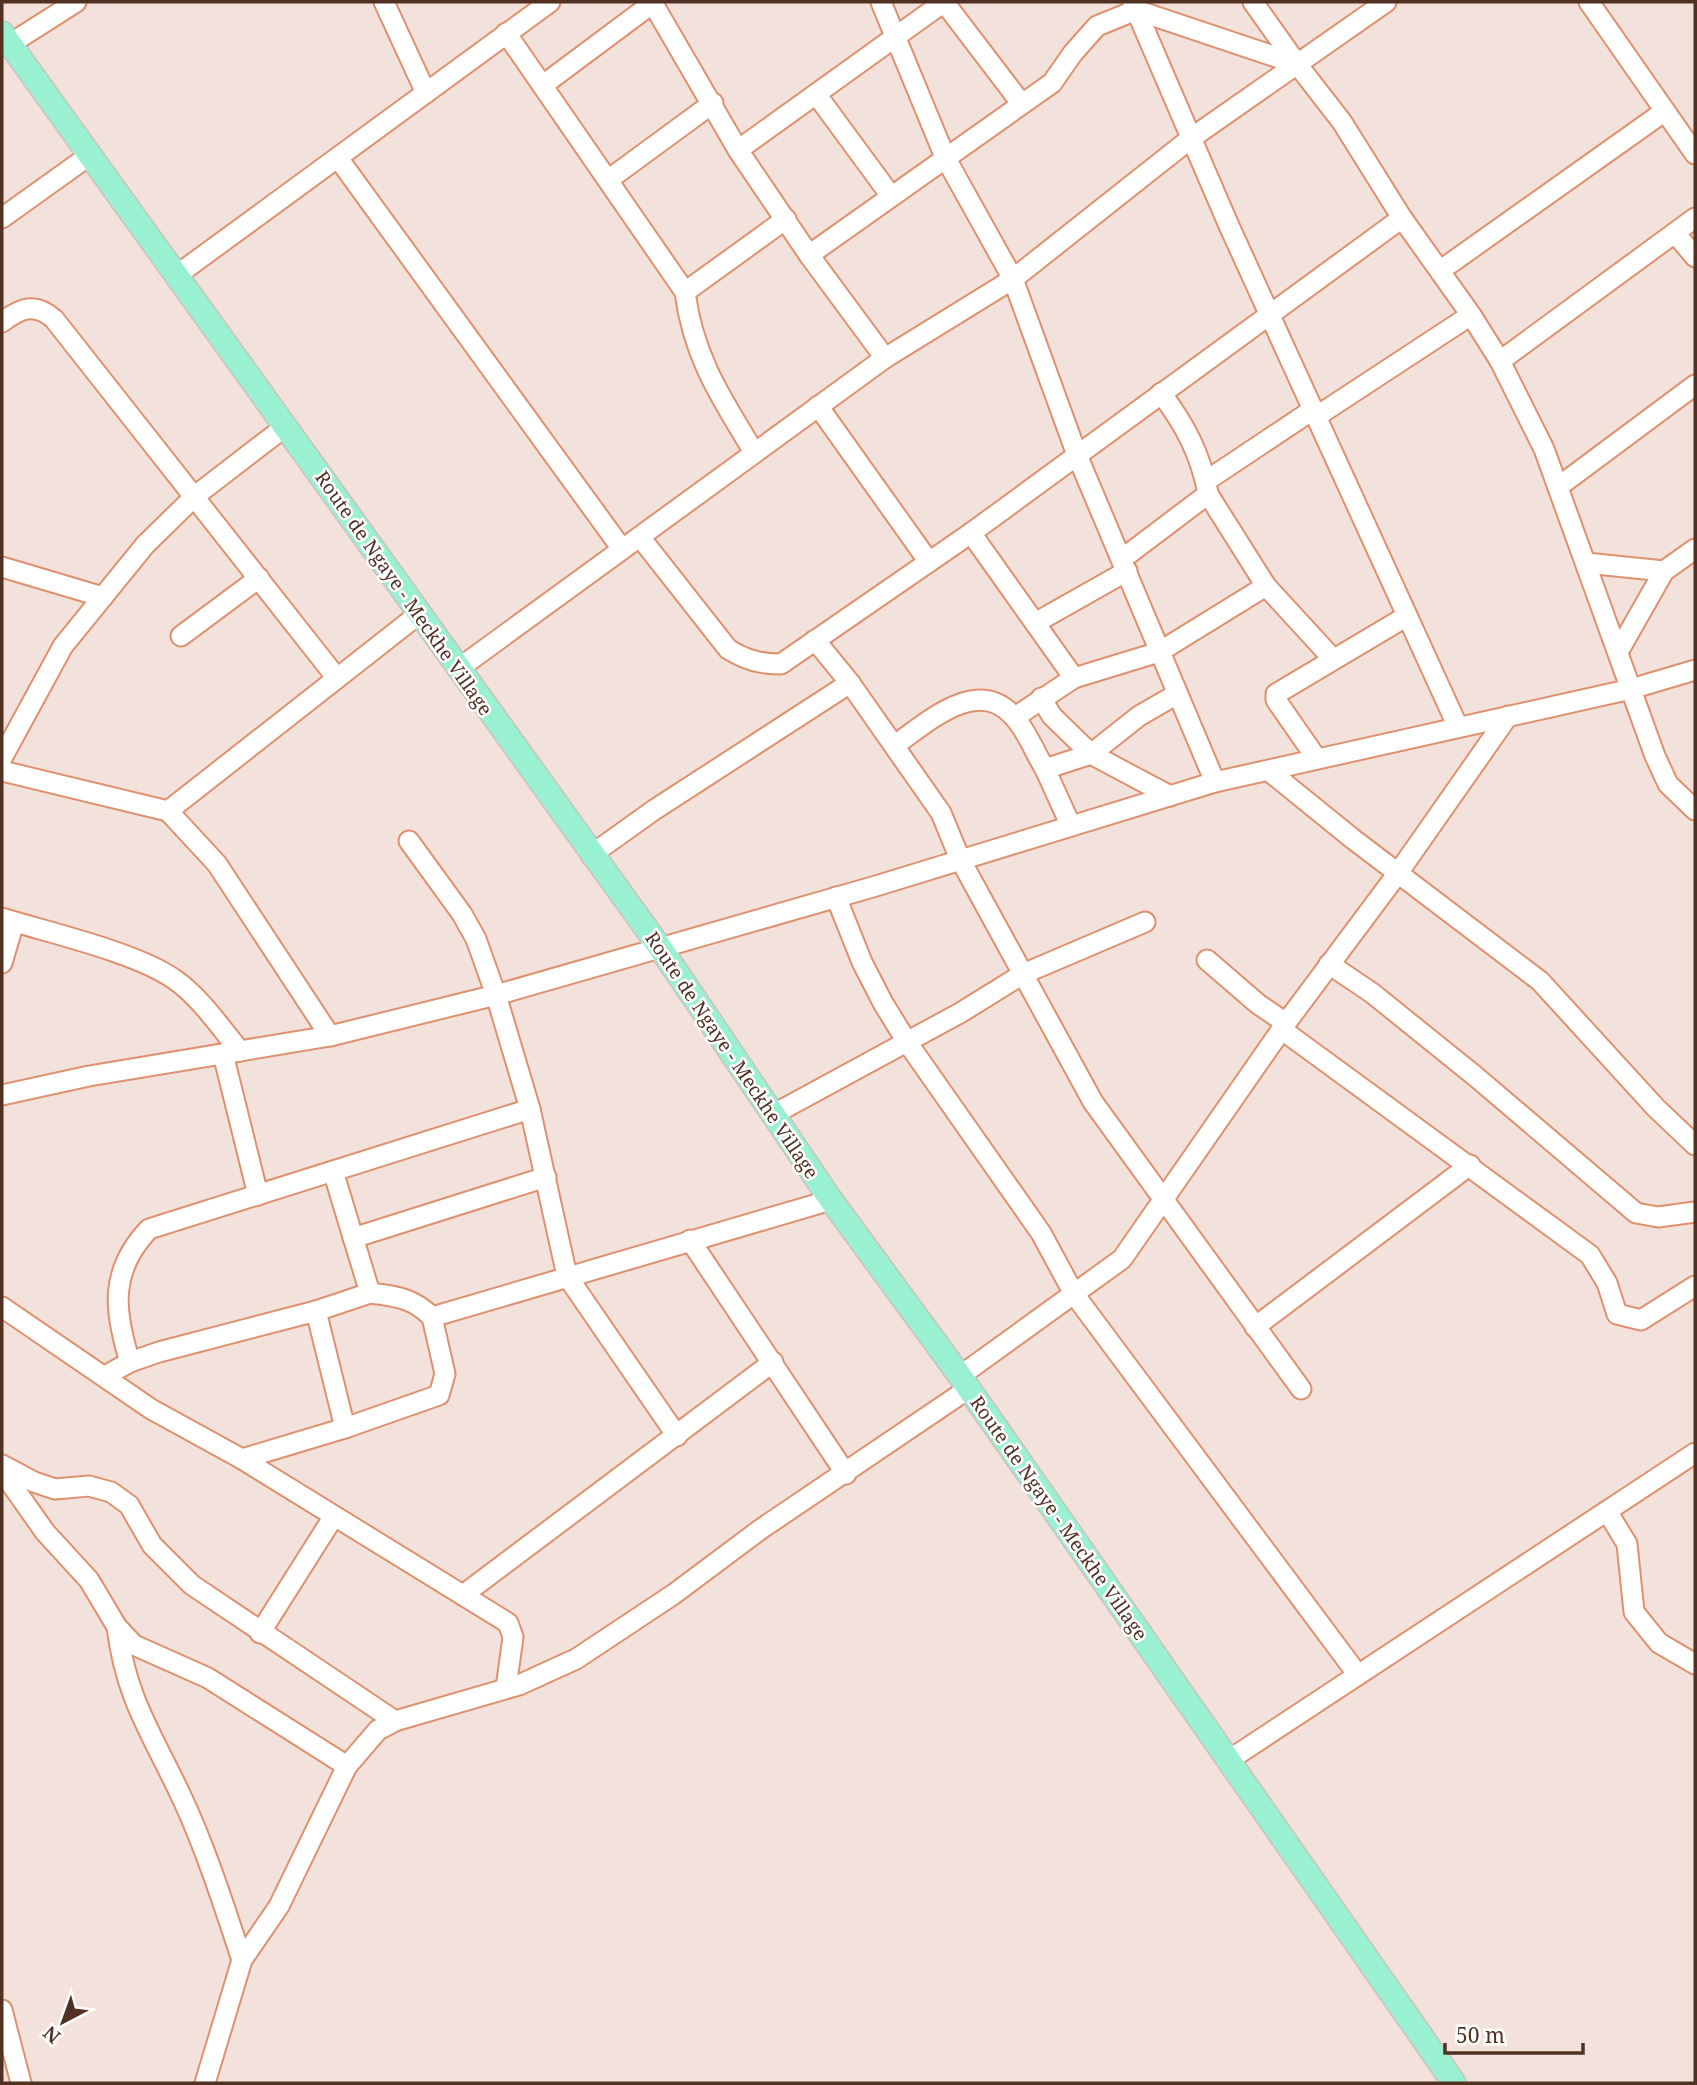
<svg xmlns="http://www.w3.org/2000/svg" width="1697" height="2085" font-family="'Noto Serif',serif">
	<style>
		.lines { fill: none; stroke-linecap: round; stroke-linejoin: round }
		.minor-casing { stroke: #de916e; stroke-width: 23 }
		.major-casing { stroke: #cac1bd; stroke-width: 26 }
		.minor { stroke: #fff; stroke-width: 19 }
		.major { stroke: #99f1d1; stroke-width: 23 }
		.labels { text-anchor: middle; stroke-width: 5; stroke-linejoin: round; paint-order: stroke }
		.street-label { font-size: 19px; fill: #503122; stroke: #fff }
	</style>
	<rect width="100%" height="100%" fill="#f3e2db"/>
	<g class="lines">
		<defs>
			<g id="minor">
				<polyline points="384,2 426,93"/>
				<polyline points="652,2 738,150 809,255 885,358"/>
				<polyline points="881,2 945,157 1013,279 1077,455 1215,782"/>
				<polyline points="944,2 1021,103"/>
				<polyline points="1253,2 1297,64"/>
				<polyline points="1589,2 1695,154"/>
				<polyline points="1133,3 1230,228 1458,727"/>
				<path d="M506,33L685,292C693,356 721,398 754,452"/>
				<polyline points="10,44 76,2"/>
				<polyline points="543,85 653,3"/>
				<polyline points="816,94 891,196"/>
				<polyline points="738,150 944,2"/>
				<polyline points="338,158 622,549"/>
				<polyline points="608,180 713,103"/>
				<polyline points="2,218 90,155"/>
				<polyline points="1675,233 1695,257"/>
				<polyline points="809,255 1052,83 1073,53 1097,26 1136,10 1297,64 1342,122 1402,218 1471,315 1500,361 1544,449 1655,756 1668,784 1695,810"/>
				<polyline points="1441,270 1665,111"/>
				<polyline points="177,275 550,2"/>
				<polyline points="685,292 786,219"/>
				<path d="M2,322C21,308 35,302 54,319L336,677"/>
				<polyline points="1500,361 1695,218"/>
				<path d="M1161,393C1185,425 1200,453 1208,493"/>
				<polyline points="818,406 929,562"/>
				<polyline points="1317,416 1471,315"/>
				<polyline points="1206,481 1314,409"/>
				<polyline points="1558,487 1695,385"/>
				<polyline points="971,533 1074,678 1159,652 1266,586 1333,659"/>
				<path d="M640,537L728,649C746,660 760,664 781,664L971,533L1402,218"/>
				<polyline points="1122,559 1208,494 1266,586"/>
				<polyline points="1586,563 1664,571"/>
				<polyline points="2,567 103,597"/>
				<polyline points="1035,623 1127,571"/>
				<polyline points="181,636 259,578"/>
				<polyline points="815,640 850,683 941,813 960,859 1093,1102 1301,1389"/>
				<polyline points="1618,652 1664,571 1695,549"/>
				<polyline points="458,669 885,358 1013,279 1190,139 1386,2"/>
				<polyline points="1041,698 1052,716 1091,754 1139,716 1177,694"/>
				<polyline points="1015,717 1074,678"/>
				<path d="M895,745C928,722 978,675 1014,717C1027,731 1035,753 1045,769L1091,754L1170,796"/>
				<polyline points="2,758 63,646 145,545 195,496 286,426"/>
				<polyline points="1317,759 1276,700 1276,694 1407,616"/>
				<polyline points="1045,769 1071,826"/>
				<polyline points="2,771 168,811 419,614"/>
				<polyline points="1269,771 1353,839 1540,981 1656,1108 1695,1145"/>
				<polyline points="168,811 217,864 330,1036"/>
				<polyline points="409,841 462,914 476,939 496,995 530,1109 567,1276 677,1436"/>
				<polyline points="591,855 654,810 850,683"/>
				<polyline points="836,897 862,962 883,1003 907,1042 1041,1233 1074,1294 1358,1675"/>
				<path d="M2,918C50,933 135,952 174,979C200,997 220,1027 240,1051"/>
				<polyline points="1207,960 1258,1004 1286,1023"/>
				<polyline points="2,963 14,922"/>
				<polyline points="1329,964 1372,993 1475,1076 1636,1213 1658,1217 1695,1212"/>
				<polyline points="1281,1029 1590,1255 1607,1283 1617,1314 1641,1320 1695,1286"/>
				<polyline points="223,1054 258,1195"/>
				<polyline points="2,1095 89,1076 330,1036 496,995 876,886 1215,782 1631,689 1695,670"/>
				<polyline points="774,1114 960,1013 1023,974 1145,922"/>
				<path d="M333,1171L370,1293C396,1296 413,1298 432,1317"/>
				<polyline points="353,1238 546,1177"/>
				<polyline points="690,1240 846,1474"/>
				<polyline points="2,1307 151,1409 242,1459 508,1623 513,1637 506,1688"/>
				<polyline points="1255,1327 1470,1165"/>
				<path d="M130,1362C114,1311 109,1271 149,1229L530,1109"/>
				<polyline points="105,1376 130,1362 159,1352 316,1311"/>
				<polyline points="960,1376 1122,1259 1286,1023 1398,873 1508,716"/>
				<polyline points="345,1428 316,1311 370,1293"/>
				<polyline points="242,1459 345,1428 439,1395 445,1374 432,1317 831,1200"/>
				<polyline points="2,1465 34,1482 55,1489 89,1486 111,1492 129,1505 152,1545 192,1585 395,1721"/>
				<polyline points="2,1471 45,1532 89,1580 117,1627 134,1645 208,1678 347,1766"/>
				<polyline points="1607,1511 1627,1544 1634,1612 1659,1643 1695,1664"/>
				<polyline points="463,1595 773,1362"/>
				<path d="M117,1627C126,1700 153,1735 183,1800C207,1852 224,1906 242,1960"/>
				<polyline points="260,1633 334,1516"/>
				<polyline points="1229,1760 1695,1453"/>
				<polyline points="2,2010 21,2083"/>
				<polyline points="205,2083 242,1960 279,1906 347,1766 378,1730 395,1721 519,1685 576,1659 674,1594 761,1529 968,1389"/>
			</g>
			<polyline id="major" points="2,33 661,949 831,1200 960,1376 1454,2083"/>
		</defs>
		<use href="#minor" class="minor-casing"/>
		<use href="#major" class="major-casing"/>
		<use href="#minor" class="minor"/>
		<use href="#major" class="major"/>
	</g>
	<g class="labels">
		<g class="street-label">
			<text transform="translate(404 593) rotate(55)" y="7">Route de Ngaye - Meckhe Village</text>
			<text transform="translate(732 1055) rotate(56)" y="7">Route de Ngaye - Meckhe Village</text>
			<text transform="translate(1059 1518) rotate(55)" y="7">Route de Ngaye - Meckhe Village</text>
		</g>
	</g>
	<rect width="1697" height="2085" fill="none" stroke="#503122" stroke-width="7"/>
	<g transform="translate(63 2022) rotate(221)" stroke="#ffffff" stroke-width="5" paint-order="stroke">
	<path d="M0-5L12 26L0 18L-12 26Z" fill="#503122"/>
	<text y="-10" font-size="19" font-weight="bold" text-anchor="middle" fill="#503122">N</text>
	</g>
	<path d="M1445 2043v10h138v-10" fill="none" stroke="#503122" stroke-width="3.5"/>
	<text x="1456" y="2043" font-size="21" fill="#503122" stroke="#ffffff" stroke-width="5" paint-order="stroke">50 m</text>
</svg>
